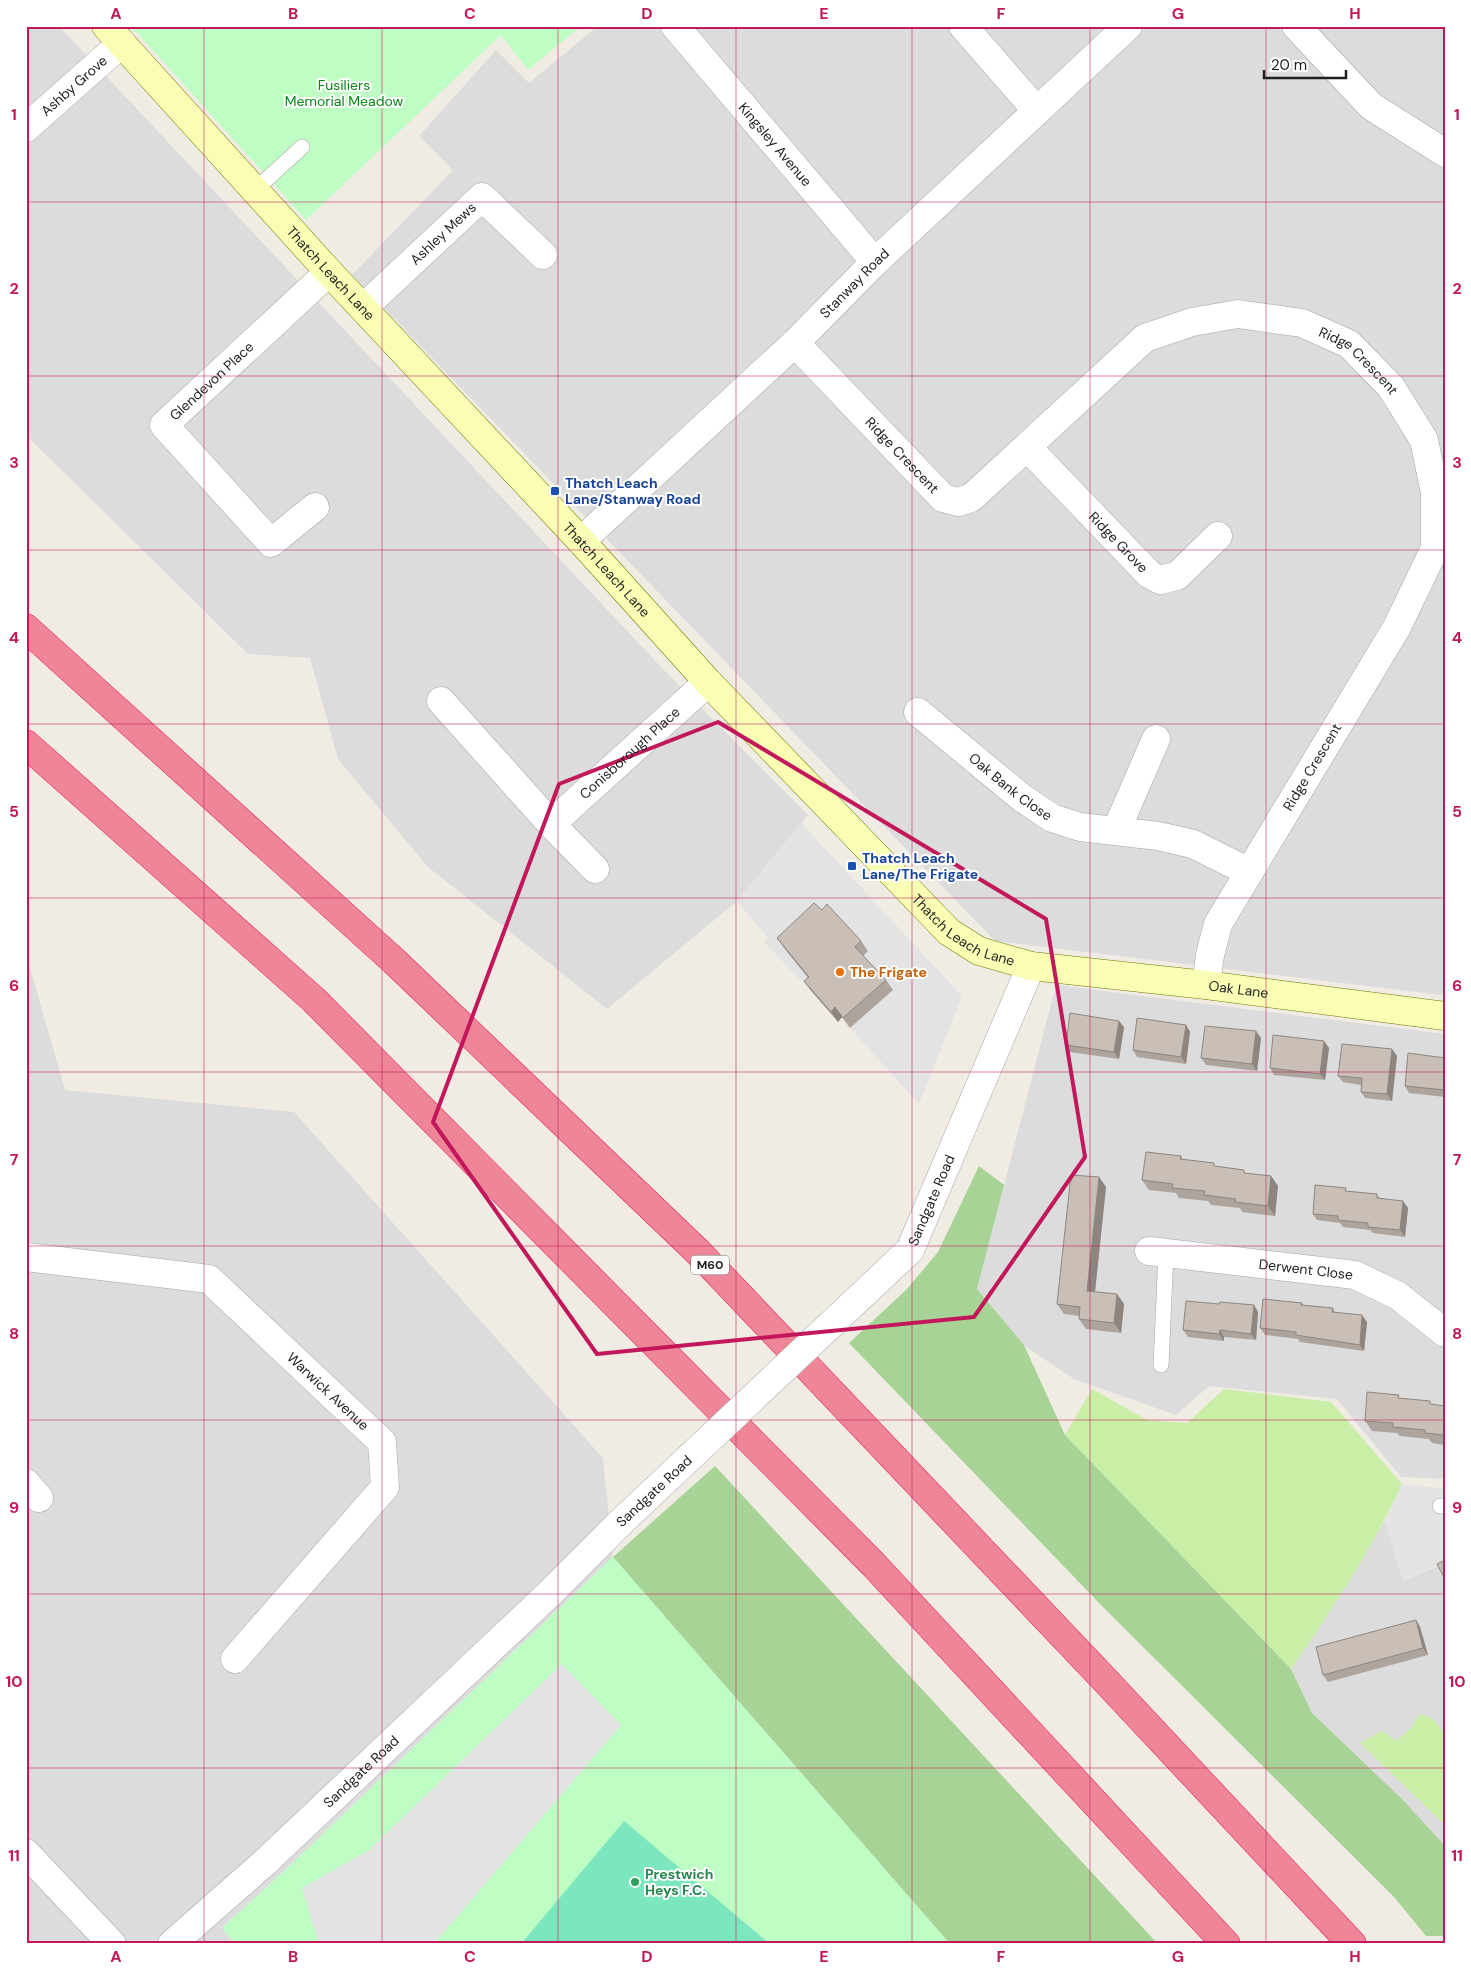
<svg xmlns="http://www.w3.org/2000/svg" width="1471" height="1970" font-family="'DM Sans',sans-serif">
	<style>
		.residential { fill: #dddcdc }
		.grass { fill: #c9eea6 }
		.forest { fill: #a7d396 }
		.park { fill: #befec4 }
		.pitch { fill: #7ce6be }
		.parking { fill: #e3e3e3 }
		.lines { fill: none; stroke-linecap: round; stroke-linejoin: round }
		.lane-casing { stroke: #a6a6a6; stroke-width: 16 }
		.street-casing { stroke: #a6a6a6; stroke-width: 29 }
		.secondary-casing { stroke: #6d7c00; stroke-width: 29 }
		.highway-casing { stroke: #e9175c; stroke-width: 29 }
		.lane { stroke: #fff; stroke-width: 15 }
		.street { stroke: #fff; stroke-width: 28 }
		.secondary { stroke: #fafeb4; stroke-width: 28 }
		.highway { stroke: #ee8698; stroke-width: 28 }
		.street-bridge-casing { stroke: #a6a6a6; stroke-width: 29; stroke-linecap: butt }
		.street-bridge { stroke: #fff; stroke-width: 28 }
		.wall { fill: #ada49d }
		.shaded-wall { fill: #8d8680 }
		.building { fill: #c9bfb7; stroke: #8d8680 }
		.marked { fill: none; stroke: #c2185b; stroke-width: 4; stroke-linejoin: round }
		.grid { fill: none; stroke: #c2185b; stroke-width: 1; stroke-opacity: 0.55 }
		.transit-dot { fill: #1a4fb4; stroke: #fff; stroke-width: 2 }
		.food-dot { fill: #e8710a; stroke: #fff; stroke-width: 2 }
		.leisure-dot { fill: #2e9e5b; stroke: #fff; stroke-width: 2 }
		.labels { text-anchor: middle; stroke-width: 4; stroke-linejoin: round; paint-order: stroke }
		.shield { fill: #fff; stroke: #626262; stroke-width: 1 }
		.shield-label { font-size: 12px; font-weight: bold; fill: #1f1f1f }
		.street-label { font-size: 14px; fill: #1f1f1f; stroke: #fff }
		.park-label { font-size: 14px; fill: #038710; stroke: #fff }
		.transit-label { font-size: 14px; font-weight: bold; fill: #164399; stroke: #fff; text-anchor: start }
		.food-label { font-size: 14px; font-weight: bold; fill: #c56008; stroke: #fff; text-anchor: start }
		.leisure-label { font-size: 14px; font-weight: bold; fill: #27864d; stroke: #fff; text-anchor: start }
		.neatline { fill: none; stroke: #c2185b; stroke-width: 2 }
		.grid-label { font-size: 16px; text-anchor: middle; font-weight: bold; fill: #c2185b }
	</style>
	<rect width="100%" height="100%" fill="#f0ece4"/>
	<g class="residential">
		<polygon points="26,26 59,26 661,667 808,815 737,901 607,1009 428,867 338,759 310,658 248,654 26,435"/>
		<polygon points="598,26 1445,26 1445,989 1441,995 995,941 352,275 453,170 419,136 496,50 529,83"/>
		<polygon points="26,954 65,1090 294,1112 603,1458 613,1557 284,1871 222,1928 236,1944 26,1944"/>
		<polygon points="1056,985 1445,1034 1445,1479 1401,1477 1337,1399 1209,1386 1176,1415 1074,1379 1026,1347 977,1289"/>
		<polygon points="1385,1521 1403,1581 1445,1563 1445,1846 1404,1801 1312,1713 1291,1669"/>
	</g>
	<g class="grass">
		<path d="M1092,1389L1147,1420L1187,1423L1224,1389L1331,1402L1402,1484C1372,1549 1332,1610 1291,1669L1065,1435Z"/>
		<polygon points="1420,1714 1432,1718 1445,1734 1445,1825 1360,1743 1382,1731 1396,1741 1411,1728"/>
	</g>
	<g class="forest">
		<polygon points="979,1166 1004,1185 977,1289 1024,1345 1065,1435 1291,1669 1312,1713 1404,1801 1445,1846 1445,1936 1426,1936 1394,1897 1102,1606 849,1343 907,1289 938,1252"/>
		<polygon points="715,1466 1158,1944 950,1944 613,1557"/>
	</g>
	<g class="park">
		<polygon points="131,26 581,26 528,70 501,35 306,220"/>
		<polygon points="613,1557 950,1944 236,1944 222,1928 284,1871"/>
	</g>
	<polygon class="pitch" points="624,1821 770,1944 521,1944"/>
	<g class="parking">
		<polygon points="801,823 962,996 919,1104 850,1028 893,990 816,987 811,991 764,942 768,938 737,901"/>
		<polygon points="1402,1484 1445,1489 1445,1562 1403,1581 1385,1521"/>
		<polygon points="562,1664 621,1725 434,1944 319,1944 302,1888 369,1850"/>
	</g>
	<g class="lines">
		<defs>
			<g id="lane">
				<polyline points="255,190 302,147"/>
				<polyline points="1161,1365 1166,1253"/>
				<polyline points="1440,1506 1445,1506"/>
			</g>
			<g id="street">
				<path id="s1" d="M675,26L875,262"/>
				<polyline points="963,26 1037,111"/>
				<polyline points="1296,26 1371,106 1445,153"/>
				<path id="s2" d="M26,128L122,43"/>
				<path id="s3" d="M364,307L482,197L543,255"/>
				<path id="s4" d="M795,343L943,498L958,502L971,498L1145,338L1192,322L1238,314L1302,323L1349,344L1391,387L1424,440L1435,493V548L1397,627L1218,924L1210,955L1206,985"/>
				<path id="s5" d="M1027,447L1149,574L1160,580L1177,576L1218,536"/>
				<path id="s6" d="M315,507L271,543L164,425L329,272"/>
				<path id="s7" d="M581,541L795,343L875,262L1128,26"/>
				<polyline points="441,701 551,824 595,869"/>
				<path id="s8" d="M918,712L1022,798L1052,818L1080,827L1158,836L1193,844L1249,872"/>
				<path id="s9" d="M551,824L708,682"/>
				<polyline points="1116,831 1156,739"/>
				<path id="s10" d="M910,1250L1031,966"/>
				<path id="s11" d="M1149,1251L1355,1275L1397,1295L1445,1333"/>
				<path id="s12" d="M26,1257L209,1279L382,1442L385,1487L235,1659"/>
				<polyline points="26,1483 39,1498"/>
				<polyline points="26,1853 112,1944"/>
				<path id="s13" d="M172,1944L263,1864L549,1594L620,1523"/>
			</g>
			<g id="secondary">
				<path id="s14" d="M106,26L329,272L581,541L708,682L949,932L979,951L1031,966L1206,985L1445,1016"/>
			</g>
			<g id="highway">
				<polyline points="26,628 394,961 698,1252 1105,1680 1352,1944"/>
				<polyline points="26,744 314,1000 873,1564 1226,1944"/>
			</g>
		</defs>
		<use href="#lane" class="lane-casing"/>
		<use href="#street" class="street-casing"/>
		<use href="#secondary" class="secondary-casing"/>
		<use href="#highway" class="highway-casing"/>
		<use href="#lane" class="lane"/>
		<use href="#street" class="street"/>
		<use href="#secondary" class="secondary"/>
		<use href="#highway" class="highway"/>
		<defs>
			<polyline id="street-bridge" points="620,1523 910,1250"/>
		</defs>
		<use href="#street-bridge" class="street-bridge-casing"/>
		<use href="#street-bridge" class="street-bridge"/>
	</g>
	<g class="wall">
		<polygon points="822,910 861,941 868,951 863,956 886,980 893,990 850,1028 842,1017 838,1022 811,991 804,981 808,978 784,948 777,938"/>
		<polygon points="1186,1025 1190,1032 1186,1064 1137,1057 1133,1050"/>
		<polygon points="1124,1027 1119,1059 1070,1052 1066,1045"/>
		<polygon points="1261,1038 1257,1071 1206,1065 1201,1058"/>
		<polygon points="1329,1048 1325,1080 1274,1075 1270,1068"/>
		<polygon points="1397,1056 1392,1101 1365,1098 1361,1092 1361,1085 1343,1082 1338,1076"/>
		<polygon points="1445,1058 1445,1097 1409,1093 1405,1086"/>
		<polygon points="1181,1156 1183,1160 1246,1173 1271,1176 1278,1186 1275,1216 1242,1212 1240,1208 1211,1205 1208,1201 1179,1198 1176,1193 1149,1190 1142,1180"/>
		<polygon points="1099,1177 1106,1187 1095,1292 1117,1294 1124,1304 1121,1333 1086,1329 1079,1319 1079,1316 1064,1314 1057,1304"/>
		<polygon points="1348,1191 1377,1194 1380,1199 1403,1201 1408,1208 1405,1237 1373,1233 1370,1230 1343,1227 1340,1223 1317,1220 1313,1214"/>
		<polygon points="1302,1303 1303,1305 1333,1308 1335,1312 1367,1322 1364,1351 1300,1342 1298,1339 1265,1335 1260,1328"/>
		<polygon points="1219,1304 1254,1305 1258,1312 1256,1340 1224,1337 1224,1341 1188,1337 1183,1330"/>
		<polygon points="1401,1398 1433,1405 1445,1406 1445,1445 1432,1443 1429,1439 1400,1436 1397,1433 1372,1431 1365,1421"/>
		<polygon points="1416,1620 1420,1627 1428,1655 1328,1682 1323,1675"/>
	</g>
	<g class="shaded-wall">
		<polygon points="835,1007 842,1017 838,1022 831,1012"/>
		<polygon points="1119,1021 1124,1027 1119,1059 1114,1052"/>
		<polygon points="1186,1025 1190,1032 1186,1064 1181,1057"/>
		<polygon points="1256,1031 1261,1038 1257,1071 1252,1064"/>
		<polygon points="1324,1041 1329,1048 1325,1080 1320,1074"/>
		<polygon points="1392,1049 1397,1056 1392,1101 1387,1094"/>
		<polygon points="1271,1176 1278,1186 1275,1216 1268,1206"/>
		<polygon points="1099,1177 1106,1187 1094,1301 1087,1291"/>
		<polygon points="1403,1201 1408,1208 1405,1237 1400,1230"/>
		<polygon points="1117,1294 1124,1304 1121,1333 1114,1323"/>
		<polygon points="1254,1305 1258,1312 1256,1340 1251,1334"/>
		<polygon points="1362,1315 1367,1322 1364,1351 1360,1345"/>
		<polygon points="1220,1330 1224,1337 1224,1341 1219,1334"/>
		<polygon points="1416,1620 1420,1627 1428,1655 1423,1648"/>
	</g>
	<g class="building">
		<polygon points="814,903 822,910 827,904 861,941 855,947 886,980 843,1018 835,1007 831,1012 804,981 809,977 777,938"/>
		<polygon points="1070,1013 1119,1021 1114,1052 1066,1045"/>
		<polygon points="1137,1018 1186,1025 1181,1057 1133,1050"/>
		<polygon points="1205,1026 1256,1031 1252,1064 1201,1058"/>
		<polygon points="1273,1035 1324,1041 1320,1074 1270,1068"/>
		<polygon points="1342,1044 1392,1049 1387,1094 1361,1092 1362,1078 1338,1076"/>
		<polygon points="1408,1053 1445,1058 1445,1090 1405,1086"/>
		<polygon points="1146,1152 1181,1156 1180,1159 1214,1163 1214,1166 1244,1170 1244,1173 1271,1176 1268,1206 1235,1202 1236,1199 1204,1195 1205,1191 1172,1188 1173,1184 1142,1180"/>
		<polygon points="1071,1175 1099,1177 1087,1291 1117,1294 1114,1323 1079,1319 1080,1307 1057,1304"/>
		<polygon points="1315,1185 1346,1188 1345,1191 1377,1194 1377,1198 1403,1201 1400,1230 1368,1227 1368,1223 1338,1220 1338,1216 1313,1214"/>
		<polygon points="1263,1299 1302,1303 1301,1305 1333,1308 1332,1312 1362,1315 1360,1345 1296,1335 1296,1332 1260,1328"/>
		<polygon points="1186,1301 1219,1304 1220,1302 1254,1305 1251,1334 1220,1330 1219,1334 1183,1330"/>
		<polygon points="1367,1392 1399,1395 1398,1398 1430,1401 1430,1404 1445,1406 1445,1435 1425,1433 1425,1430 1393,1427 1393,1423 1365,1421"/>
		<polygon points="1445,1560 1445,1579 1437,1564"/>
		<polygon points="1416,1620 1423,1648 1323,1675 1316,1647"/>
	</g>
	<path class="marked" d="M718,722L1046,919L1085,1157L974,1317L597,1354L433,1122L559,784Z"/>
	<path class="grid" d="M204,26V1944M382,26V1944M558,26V1944M736,26V1944M912,26V1944M1090,26V1944M1266,26V1944M26,202H1445M26,376H1445M26,550H1445M26,724H1445M26,898H1445M26,1072H1445M26,1246H1445M26,1420H1445M26,1594H1445M26,1768H1445"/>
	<g class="transit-dot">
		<rect x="550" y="486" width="10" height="10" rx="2.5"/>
		<rect x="847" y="861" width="10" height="10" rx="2.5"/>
	</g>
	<circle class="food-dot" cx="840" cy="972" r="5"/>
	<circle class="leisure-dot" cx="635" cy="1882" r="5"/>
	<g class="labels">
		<rect class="shield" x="691" y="1255.5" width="38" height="19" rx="4"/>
		<g class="shield-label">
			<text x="710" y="1269">M60</text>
		</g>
		<g class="street-label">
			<text dy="5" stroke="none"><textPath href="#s2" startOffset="64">Ashby Grove</textPath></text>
			<text dy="5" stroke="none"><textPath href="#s1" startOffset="155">Kingsley Avenue</textPath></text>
			<text dy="5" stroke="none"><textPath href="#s3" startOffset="108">Ashley Mews</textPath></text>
			<text dy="5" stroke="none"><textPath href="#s14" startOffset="334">Thatch Leach Lane</textPath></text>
			<text dy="5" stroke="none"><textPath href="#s7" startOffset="376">Stanway Road</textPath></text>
			<text dy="5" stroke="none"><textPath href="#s4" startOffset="710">Ridge Crescent</textPath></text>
			<text dy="5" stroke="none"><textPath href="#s6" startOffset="281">Glendevon Place</textPath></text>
			<text dy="5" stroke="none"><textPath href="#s4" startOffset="155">Ridge Crescent</textPath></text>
			<text dy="5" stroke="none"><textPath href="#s5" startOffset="132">Ridge Grove</textPath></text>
			<text dy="5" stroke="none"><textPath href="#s14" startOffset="739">Thatch Leach Lane</textPath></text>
			<text dy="5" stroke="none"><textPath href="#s9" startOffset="106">Conisborough Place</textPath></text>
			<text transform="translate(1312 767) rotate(-59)" y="5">Ridge Crescent</text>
			<text dy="5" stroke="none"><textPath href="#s8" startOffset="119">Oak Bank Close</textPath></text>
			<text dy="5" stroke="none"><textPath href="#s14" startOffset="1249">Thatch Leach Lane</textPath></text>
			<text dy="5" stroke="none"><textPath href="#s14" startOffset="1536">Oak Lane</textPath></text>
			<text dy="5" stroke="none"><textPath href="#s10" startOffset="54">Sandgate Road</textPath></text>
			<text dy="5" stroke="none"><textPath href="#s11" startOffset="158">Derwent Close</textPath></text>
			<text dy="5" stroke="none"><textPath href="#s12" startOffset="348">Warwick Avenue</textPath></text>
			<text transform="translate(654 1491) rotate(-43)" y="5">Sandgate Road</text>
			<text dy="5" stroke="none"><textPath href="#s13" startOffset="256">Sandgate Road</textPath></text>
		</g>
		<g class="park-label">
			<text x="344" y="90">Fusiliers<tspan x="344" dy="16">Memorial Meadow</tspan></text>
		</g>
		<g class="transit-label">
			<text x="565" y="488">Thatch Leach<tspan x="565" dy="16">Lane/Stanway Road</tspan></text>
			<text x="862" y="863">Thatch Leach<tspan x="862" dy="16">Lane/The Frigate</tspan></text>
		</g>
		<g class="food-label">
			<text x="850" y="977">The Frigate</text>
		</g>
		<g class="leisure-label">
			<text x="645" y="1879">Prestwich<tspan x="645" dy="16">Heys F.C.</tspan></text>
		</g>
	</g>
	<rect width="1471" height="1970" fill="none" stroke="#ffffff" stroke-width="55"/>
	<path d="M1264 70v8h82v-8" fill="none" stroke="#1f1f1f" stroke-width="2.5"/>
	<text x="1271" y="70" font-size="15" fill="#1f1f1f" stroke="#ffffff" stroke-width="4" paint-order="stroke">20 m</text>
	<rect x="28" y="28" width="1416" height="1914" class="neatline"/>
	<g class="grid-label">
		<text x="116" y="19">A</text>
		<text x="293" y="19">B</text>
		<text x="470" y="19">C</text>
		<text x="647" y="19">D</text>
		<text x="824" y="19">E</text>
		<text x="1001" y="19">F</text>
		<text x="1178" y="19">G</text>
		<text x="1355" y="19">H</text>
		<text x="14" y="120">1</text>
		<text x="1457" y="120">1</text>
		<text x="14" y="294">2</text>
		<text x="1457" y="294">2</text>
		<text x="14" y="468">3</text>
		<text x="1457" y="468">3</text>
		<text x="14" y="643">4</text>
		<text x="1457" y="643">4</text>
		<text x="14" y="817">5</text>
		<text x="1457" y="817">5</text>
		<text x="14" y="991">6</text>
		<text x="1457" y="991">6</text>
		<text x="14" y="1165">7</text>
		<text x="1457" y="1165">7</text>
		<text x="14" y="1339">8</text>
		<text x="1457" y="1339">8</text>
		<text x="14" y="1513">9</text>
		<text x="1457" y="1513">9</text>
		<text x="14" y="1687">10</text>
		<text x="1457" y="1687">10</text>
		<text x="14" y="1861">11</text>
		<text x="1457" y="1861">11</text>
		<text x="116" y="1962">A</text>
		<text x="293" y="1962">B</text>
		<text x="470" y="1962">C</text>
		<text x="647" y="1962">D</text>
		<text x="824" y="1962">E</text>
		<text x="1001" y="1962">F</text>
		<text x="1178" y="1962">G</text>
		<text x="1355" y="1962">H</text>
	</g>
</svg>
